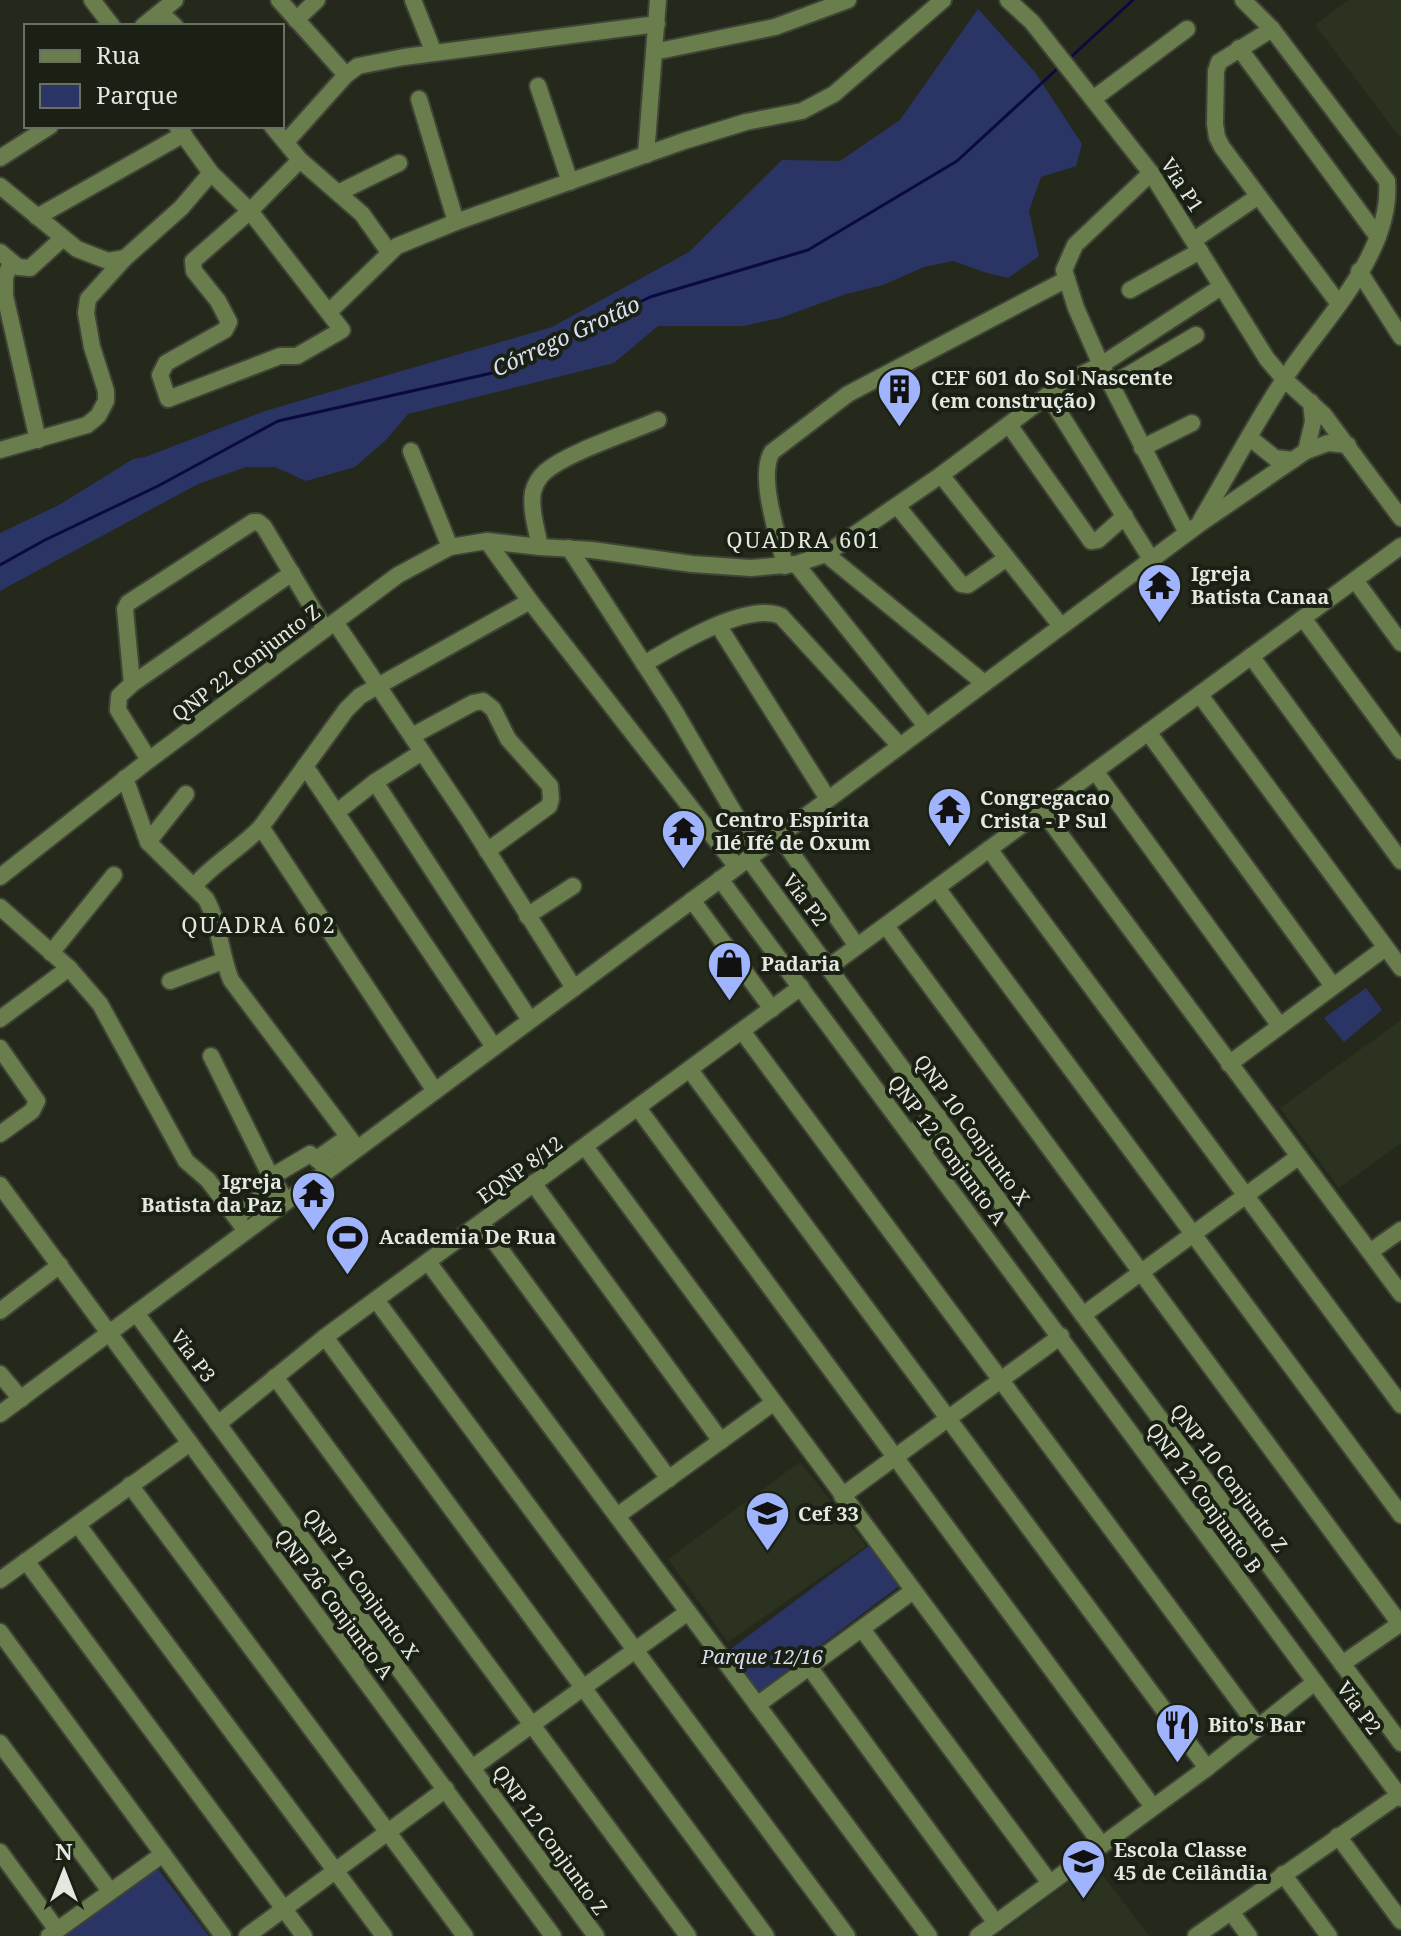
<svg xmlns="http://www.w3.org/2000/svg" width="1401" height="1936" font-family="'Noto Serif',serif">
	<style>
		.built { fill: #2b3320 }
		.green { fill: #2b3565 }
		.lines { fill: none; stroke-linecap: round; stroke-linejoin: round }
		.stream { stroke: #0a0941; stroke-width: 3 }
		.minor-casing { stroke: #3f4437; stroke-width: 20 }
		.minor { stroke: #697d4d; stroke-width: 16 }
		.labels { text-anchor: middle; stroke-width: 8; stroke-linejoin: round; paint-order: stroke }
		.street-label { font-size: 20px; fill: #e4e8e0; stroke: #1a2013 }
		.poi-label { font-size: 20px; font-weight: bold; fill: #e4e8e0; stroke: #1a2013; text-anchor: start }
		.park-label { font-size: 20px; font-style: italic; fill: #d9def1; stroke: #1a2013 }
		.water-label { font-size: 22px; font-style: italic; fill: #dae0f3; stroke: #1a2013 }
		.neighbourhood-label { font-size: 22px; letter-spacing: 2px; fill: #e4e8e0; stroke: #1a2013 }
	</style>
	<rect width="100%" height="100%" fill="#24291c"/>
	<g class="built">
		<polygon points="1349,0 1401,0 1401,139 1315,25"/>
		<polygon points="1401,1020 1401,1143 1339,1188 1280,1108"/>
		<polygon points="800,1462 866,1546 728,1642 668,1559"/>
		<polygon points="1094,1864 1149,1936 997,1936"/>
	</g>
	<g class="green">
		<polygon points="978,9 1034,71 1082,144 1076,166 1041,177 1029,211 1039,256 1008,278 987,273 953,261 924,267 883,285 846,294 780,318 744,326 658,326 614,363 408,414 385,441 355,467 306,481 275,467 246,467 198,484 0,591 0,533 59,505 133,459 145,457 265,411 552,327 689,252 782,160 840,161 900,120"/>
		<polygon points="1366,988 1382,1010 1344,1042 1324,1018"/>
		<polygon points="870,1545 899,1586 759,1692 724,1654"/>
		<polygon points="155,1865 209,1936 63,1936"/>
	</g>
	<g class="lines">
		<g class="stream">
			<polyline points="1072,56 1133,0"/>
			<polyline points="0,565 45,540 158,486 278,421 501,371 650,297 808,250 957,161 1057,69"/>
		</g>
		<defs>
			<g id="minor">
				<polyline points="92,0 112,26"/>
				<polyline points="279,0 346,75"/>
				<polyline points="413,0 434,53"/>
				<polyline points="1008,0 1032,22 1151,173 1267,359 1284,379 1324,415 1401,518"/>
				<polyline points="1243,0 1272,29 1387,181"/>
				<polyline points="161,13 175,26"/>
				<polyline points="296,20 317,0"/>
				<polyline points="143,26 175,0"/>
				<polyline points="1272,29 1219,62 1216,71 1215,124 1217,137 1222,147 1339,304"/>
				<polyline points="1239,48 1378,237"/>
				<polyline points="654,52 775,27 848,0"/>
				<polyline points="538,86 570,182"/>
				<polyline points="419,99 456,222"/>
				<polyline points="1093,99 1187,29"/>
				<polyline points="177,126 211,173 250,211 342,330 297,356 280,356 168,399 160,375 166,363 225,330 229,322 218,301 194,271 193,261 250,211 300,160"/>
				<polyline points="272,126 300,160 362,214 389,252"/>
				<polyline points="286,142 346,75 358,66 404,57 657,24"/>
				<polyline points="646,155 658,0"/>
				<polyline points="0,158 50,126"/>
				<polyline points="1151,173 1075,245 1064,270 1076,308 1101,365 1187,533"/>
				<polyline points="0,186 77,249 108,261 125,258"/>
				<polyline points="340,192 399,163"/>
				<polyline points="37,217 184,134"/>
				<polyline points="1194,240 1257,197"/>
				<polyline points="0,252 18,267 30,268 63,238"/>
				<polyline points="11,263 5,277 5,296 38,440"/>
				<polyline points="1359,271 1401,337"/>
				<polyline points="1130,290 1200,251"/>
				<polyline points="329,312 397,246 456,222 684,141 746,122 802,111 834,94 943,0"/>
				<polyline points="1111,385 1196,335"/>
				<polyline points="1049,396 1151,559"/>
				<polyline points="1009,425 1091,541 1098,540 1125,516"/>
				<polyline points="1250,438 1275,458 1293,460"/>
				<polyline points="1142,448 1192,423"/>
				<polyline points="0,450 87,425 98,416 106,401 106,391 92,347 86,313 88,299 125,258 181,208 211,173"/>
				<polyline points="411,451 450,547"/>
				<polyline points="1306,451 1313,422 1311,402"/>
				<polyline points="941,475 1061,626"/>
				<polyline points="897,506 961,584 968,585 1007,558"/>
				<path d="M1201,520C1229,473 1255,423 1285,378C1322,321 1393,254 1387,181"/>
				<polyline points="487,541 530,601 737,867"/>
				<path d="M540,547C537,530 530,510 533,492C535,484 539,477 546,471C569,452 628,433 658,420"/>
				<polyline points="569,548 674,710 757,852"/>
				<polyline points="826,554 984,683"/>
				<polyline points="796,564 926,726"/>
				<path d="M785,566C779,538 757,477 772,452L848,394L1067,279"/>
				<polyline points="1355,580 1401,643"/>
				<polyline points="1303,618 1401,751"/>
				<polyline points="335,622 468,820 574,988"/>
				<polyline points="718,625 828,799"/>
				<polyline points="1251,656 1401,861"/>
				<path d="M644,664C674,646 747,601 781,616L900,746"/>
				<polyline points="132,684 125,609 128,603 253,522 258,522 264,527 325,629"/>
				<polyline points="1200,695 1401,968"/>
				<polyline points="1148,732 1333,986"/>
				<polyline points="412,736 473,703 483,701 493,709 508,739 550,786 551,799 549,806 487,851"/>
				<polyline points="149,760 118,710 119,696 132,684 292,573"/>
				<polyline points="305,766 494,1047"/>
				<polyline points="1095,771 1280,1026"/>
				<path d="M125,778L148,842L206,899C220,924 220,953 231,980L357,1148"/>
				<polyline points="375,782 530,1020"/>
				<polyline points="1042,810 1401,1294"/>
				<polyline points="337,812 375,782 422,752"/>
				<polyline points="261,827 435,1091"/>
				<polyline points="779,835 857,946"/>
				<polyline points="148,842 186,794"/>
				<polyline points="989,849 1401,1405"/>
				<polyline points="748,858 1083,1315 1401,1743"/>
				<polyline points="0,877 149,760 398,575 450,547 487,541 540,547 592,550 692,564 751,568 796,564 826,554 941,475 1064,383 1101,365 1221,287"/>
				<polyline points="720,879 1401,1798"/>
				<path d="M194,886C214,863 240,849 261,827L346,710L360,696L530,601"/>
				<polyline points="937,888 1401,1515"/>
				<polyline points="692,900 772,1009"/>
				<polyline points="0,907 69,968 100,1004 186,1161 208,1180 246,1231"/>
				<polyline points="527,916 573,886"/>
				<polyline points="886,926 1400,1624"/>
				<polyline points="51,953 114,875"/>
				<polyline points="829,967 1401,546"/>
				<polyline points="170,981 223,961"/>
				<polyline points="0,1019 69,968"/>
				<polyline points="742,1031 1258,1727"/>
				<polyline points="0,1048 37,1101 32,1111 0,1134"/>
				<polyline points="211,1056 268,1171 286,1201"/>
				<polyline points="1229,1064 1385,948"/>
				<polyline points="690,1070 1207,1768"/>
				<polyline points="638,1108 1153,1807"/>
				<polyline points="910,1133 938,1116"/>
				<polyline points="586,1148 1102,1845"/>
				<polyline points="922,1150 948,1132"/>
				<polyline points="318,1158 348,1137"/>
				<polyline points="271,1177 310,1154 329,1169"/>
				<polyline points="533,1183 721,1441"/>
				<polyline points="0,1185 553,1936"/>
				<polyline points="236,1217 276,1185"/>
				<polyline points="481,1223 669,1479"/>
				<polyline points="1370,1252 1401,1230"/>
				<polyline points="428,1262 929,1936"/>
				<polyline points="376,1300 847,1936"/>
				<polyline points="0,1311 60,1265"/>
				<polyline points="136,1313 596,1936"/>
				<polyline points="1083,1315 1298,1157"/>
				<polyline points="325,1337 766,1936"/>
				<polyline points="0,1374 21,1399"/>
				<polyline points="275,1377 688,1936"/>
				<polyline points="0,1414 1198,525 1306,451 1328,443 1348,445"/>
				<polyline points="218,1424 325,1337 801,987"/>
				<polyline points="130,1485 465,1936"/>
				<polyline points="842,1496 1061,1336"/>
				<polyline points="617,1516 773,1403"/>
				<path d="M1192,1516C1207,1519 1216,1513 1219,1498"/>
				<polyline points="78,1525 384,1936"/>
				<polyline points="26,1561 304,1936"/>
				<polyline points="0,1580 190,1443"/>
				<polyline points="862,1629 1050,1883"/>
				<polyline points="0,1632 223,1936"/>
				<path d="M333,1637C350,1645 361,1638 361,1619"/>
				<polyline points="1342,1664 1401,1623"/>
				<path d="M355,1666C358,1650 366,1645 382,1647"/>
				<polyline points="810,1668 996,1923"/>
				<polyline points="757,1705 913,1591"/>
				<polyline points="0,1743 110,1891"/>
				<polyline points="472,1768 688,1612"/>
				<polyline points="1338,1836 1401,1921"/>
				<polyline points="0,1852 57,1930"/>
				<polyline points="1283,1874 1329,1936"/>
				<polyline points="1231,1912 1249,1936"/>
				<polyline points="49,1936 163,1854"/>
				<polyline points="247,1936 446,1789"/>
				<polyline points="978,1936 1207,1768 1315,1682"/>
				<polyline points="1196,1936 1399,1795"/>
			</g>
		</defs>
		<use href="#minor" class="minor-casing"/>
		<use href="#minor" class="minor"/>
	</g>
	<defs>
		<symbol id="building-pin" viewBox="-11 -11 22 30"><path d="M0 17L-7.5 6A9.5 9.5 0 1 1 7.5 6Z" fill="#a0b3fd" stroke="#1a2013"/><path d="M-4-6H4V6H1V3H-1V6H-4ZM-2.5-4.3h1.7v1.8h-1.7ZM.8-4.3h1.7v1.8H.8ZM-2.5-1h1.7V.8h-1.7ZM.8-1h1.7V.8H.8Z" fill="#111"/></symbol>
		<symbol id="temple-pin" viewBox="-11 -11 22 30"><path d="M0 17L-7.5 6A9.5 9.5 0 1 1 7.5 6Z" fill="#a0b3fd" stroke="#1a2013"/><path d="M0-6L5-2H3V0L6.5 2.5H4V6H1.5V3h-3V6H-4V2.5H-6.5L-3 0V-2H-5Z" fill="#111"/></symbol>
		<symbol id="shop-pin" viewBox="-11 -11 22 30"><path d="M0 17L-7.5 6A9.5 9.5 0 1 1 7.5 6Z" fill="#a0b3fd" stroke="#1a2013"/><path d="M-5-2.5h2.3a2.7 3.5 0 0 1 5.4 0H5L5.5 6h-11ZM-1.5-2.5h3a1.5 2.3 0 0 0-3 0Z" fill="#111"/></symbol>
		<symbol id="stadium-pin" viewBox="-11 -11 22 30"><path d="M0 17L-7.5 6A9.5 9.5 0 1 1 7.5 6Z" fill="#a0b3fd" stroke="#1a2013"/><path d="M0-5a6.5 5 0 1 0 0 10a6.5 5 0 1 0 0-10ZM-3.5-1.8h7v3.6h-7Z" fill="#111"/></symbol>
		<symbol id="school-pin" viewBox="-11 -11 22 30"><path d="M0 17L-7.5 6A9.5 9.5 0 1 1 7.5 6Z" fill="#a0b3fd" stroke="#1a2013"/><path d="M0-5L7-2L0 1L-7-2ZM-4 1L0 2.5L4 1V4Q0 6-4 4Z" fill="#111"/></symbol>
		<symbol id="restaurant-pin" viewBox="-11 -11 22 30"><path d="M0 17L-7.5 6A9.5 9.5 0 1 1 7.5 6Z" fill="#a0b3fd" stroke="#1a2013"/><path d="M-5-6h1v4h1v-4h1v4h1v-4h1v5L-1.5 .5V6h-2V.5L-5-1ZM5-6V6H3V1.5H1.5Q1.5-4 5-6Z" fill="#111"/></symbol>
	</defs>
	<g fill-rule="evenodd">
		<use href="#building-pin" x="874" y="364" width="51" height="69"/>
		<use href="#temple-pin" x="1134" y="560" width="51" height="69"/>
		<use href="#temple-pin" x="924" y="784" width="51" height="69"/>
		<use href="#temple-pin" x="658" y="806" width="51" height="69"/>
		<use href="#shop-pin" x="704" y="938" width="51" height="69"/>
		<use href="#temple-pin" x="288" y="1168" width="51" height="69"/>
		<use href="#stadium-pin" x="322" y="1212" width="51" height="69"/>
		<use href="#school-pin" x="742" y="1488" width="51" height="69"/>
		<use href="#restaurant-pin" x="1152" y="1700" width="51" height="69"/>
		<use href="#school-pin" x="1058" y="1836" width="51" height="69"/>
	</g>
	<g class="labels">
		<g class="street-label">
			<text transform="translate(1182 185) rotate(57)" y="7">Via P1</text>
			<text transform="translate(246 663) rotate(-37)" y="7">QNP 22 Conjunto Z</text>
			<text transform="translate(805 900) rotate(53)" y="7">Via P2</text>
			<text transform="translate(972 1130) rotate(54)" y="7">QNP 10 Conjunto X</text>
			<text transform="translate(947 1150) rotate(53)" y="7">QNP 12 Conjunto A</text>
			<text transform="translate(520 1170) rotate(-36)" y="7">EQNP 8/12</text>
			<text transform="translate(193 1356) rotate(53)" y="7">Via P3</text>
			<text transform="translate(1229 1478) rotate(53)" y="7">QNP 10 Conjunto Z</text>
			<text transform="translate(1204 1498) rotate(54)" y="7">QNP 12 Conjunto B</text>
			<text transform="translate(361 1584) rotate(54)" y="7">QNP 12 Conjunto X</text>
			<text transform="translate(334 1604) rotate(53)" y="7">QNP 26 Conjunto A</text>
			<text transform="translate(1359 1708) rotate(54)" y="7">Via P2</text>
			<text transform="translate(550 1840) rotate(54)" y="7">QNP 12 Conjunto Z</text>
		</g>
		<g class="poi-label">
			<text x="931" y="385">CEF 601 do Sol Nascente<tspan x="931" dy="23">(em construção)</tspan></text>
			<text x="1191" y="581">Igreja<tspan x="1191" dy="23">Batista Canaa</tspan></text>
			<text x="980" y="805">Congregacao<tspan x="980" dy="23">Crista - P Sul</tspan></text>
			<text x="715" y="827">Centro Espírita<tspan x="715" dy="23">Ilé Ifé de Oxum</tspan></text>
			<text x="761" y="971">Padaria</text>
			<text x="282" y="1189" text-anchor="end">Igreja<tspan x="282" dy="23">Batista da Paz</tspan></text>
			<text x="379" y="1244">Academia De Rua</text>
			<text x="798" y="1521">Cef 33</text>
			<text x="1208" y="1732">Bito's Bar</text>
			<text x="1114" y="1857">Escola Classe<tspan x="1114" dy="23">45 de Ceilândia</tspan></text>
		</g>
		<g class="park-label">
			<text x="762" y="1664">Parque 12/16</text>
		</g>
		<g class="water-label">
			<text transform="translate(566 336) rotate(-25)" y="8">Córrego Grotão</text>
		</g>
		<g class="neighbourhood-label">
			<text x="804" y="548">QUADRA 601</text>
			<text x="259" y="933">QUADRA 602</text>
		</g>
	</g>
	<rect x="24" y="24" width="260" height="104" fill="#1a2013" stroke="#6b7065" stroke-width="2"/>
	<rect x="40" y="50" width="40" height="12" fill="#697d4d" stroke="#6b7065" stroke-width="2"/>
	<text x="96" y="64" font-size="24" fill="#e4e8e0">Rua</text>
	<rect x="40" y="84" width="40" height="24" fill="#2b3565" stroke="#6b7065" stroke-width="2"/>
	<text x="96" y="104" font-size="24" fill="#e4e8e0">Parque</text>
	<g transform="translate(64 1872)" stroke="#1a2013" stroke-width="6" paint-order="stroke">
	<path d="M0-6L14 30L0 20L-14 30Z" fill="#e4e8e0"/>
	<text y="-12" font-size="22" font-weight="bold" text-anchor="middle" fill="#e4e8e0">N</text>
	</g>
</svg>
